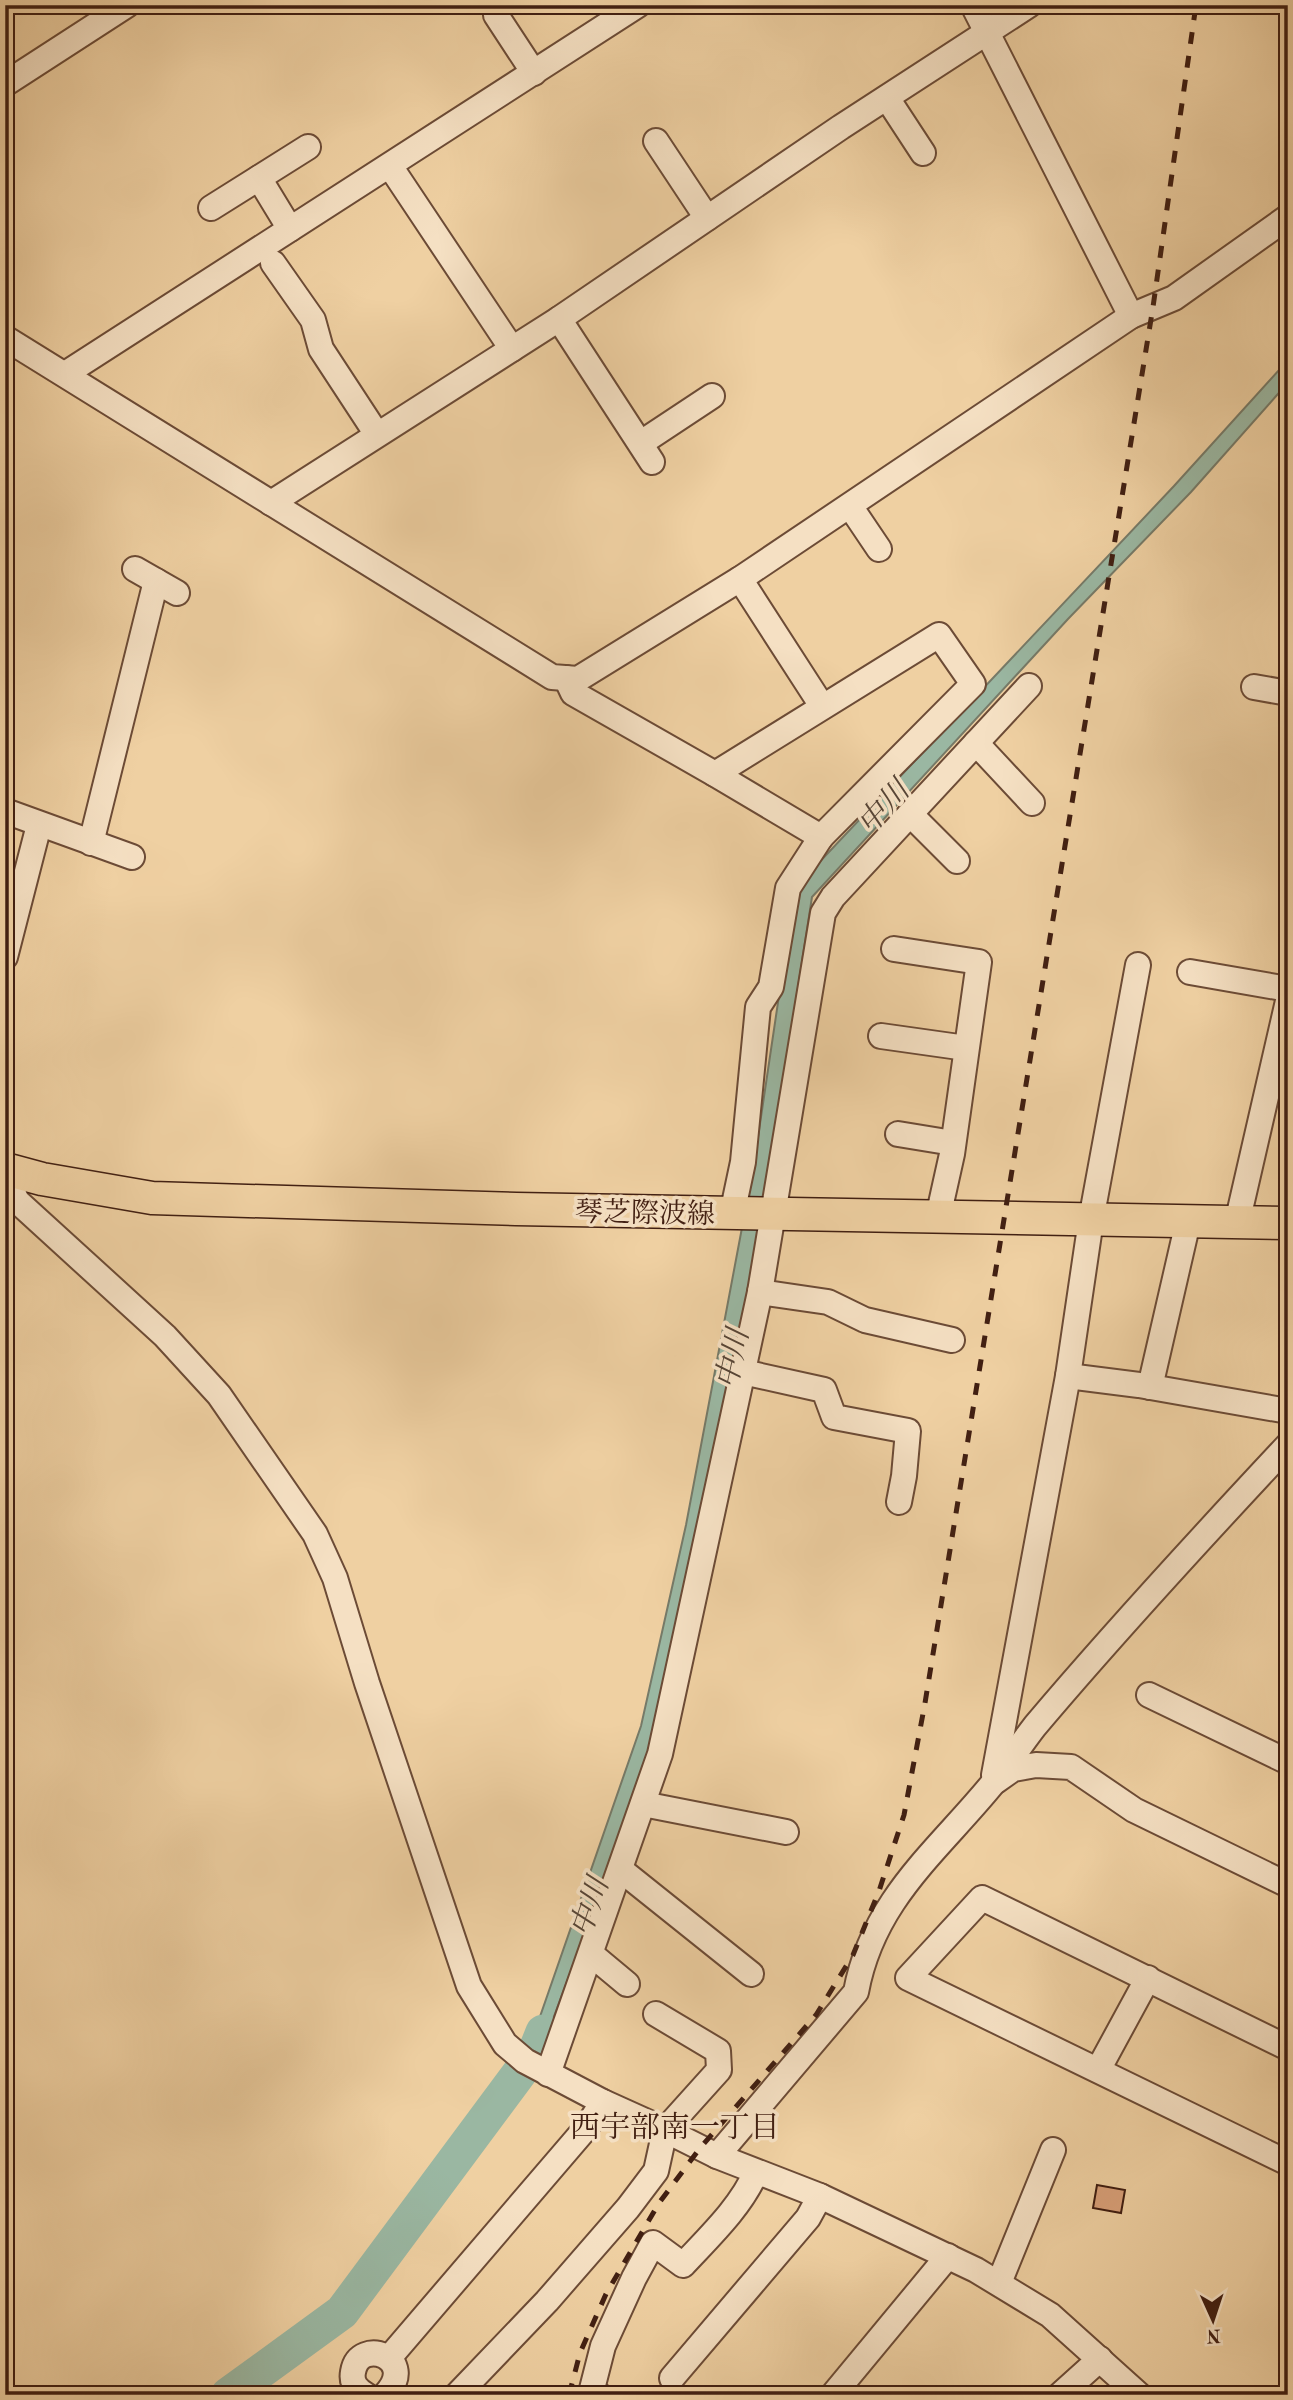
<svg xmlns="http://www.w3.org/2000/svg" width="1293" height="2400" font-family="'Old Standard TT','Noto Serif JP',serif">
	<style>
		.water { fill: #9ab7a2; stroke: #767a68; stroke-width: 2 }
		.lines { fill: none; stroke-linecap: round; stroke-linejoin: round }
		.river { stroke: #9ab7a2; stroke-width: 35 }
		.building { fill: #d8a079; stroke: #411f12; stroke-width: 2 }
		.minor-casing { stroke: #6c4b36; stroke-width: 28 }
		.major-casing { stroke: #411f12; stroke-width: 35 }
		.minor { stroke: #f5e0c3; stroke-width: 24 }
		.major { stroke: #efd0a2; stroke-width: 32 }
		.rail { stroke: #411f12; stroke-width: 5; stroke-dasharray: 12 12; stroke-linecap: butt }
		.labels { text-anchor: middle; stroke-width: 7; stroke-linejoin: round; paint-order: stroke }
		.street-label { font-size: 28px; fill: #411f12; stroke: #f5e0c3 }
		.water-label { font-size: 30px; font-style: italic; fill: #574536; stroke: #f5e0c3 }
		.neighbourhood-label { font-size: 30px; fill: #411f12; stroke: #f5e0c3 }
	</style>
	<rect width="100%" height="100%" fill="#efd0a2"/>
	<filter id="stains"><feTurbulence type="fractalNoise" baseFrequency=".00286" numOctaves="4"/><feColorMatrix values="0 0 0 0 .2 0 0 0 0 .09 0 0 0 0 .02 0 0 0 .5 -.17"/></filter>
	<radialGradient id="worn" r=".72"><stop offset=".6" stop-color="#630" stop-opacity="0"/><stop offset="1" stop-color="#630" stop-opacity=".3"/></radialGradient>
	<polygon class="water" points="1288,360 1288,383 1277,395 1191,492 1068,619 812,897 758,1245 650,1747 586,1930 539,2057 527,2054 641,1726 686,1525 754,1164 795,888 1174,486"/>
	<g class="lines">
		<polyline class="river" points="228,2395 342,2312 535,2052 543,2032"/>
	</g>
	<polygon class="building" points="1097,2185 1125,2190 1121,2213 1093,2208"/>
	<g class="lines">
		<defs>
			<g id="minor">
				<polyline points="973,5 1131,316"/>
				<polyline points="496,15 534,73"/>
				<polyline points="5,84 127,5"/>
				<polyline points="887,98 923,153"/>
				<polyline points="656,141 707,218"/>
				<polyline points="390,166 512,349"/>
				<polyline points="259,178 290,229"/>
				<polyline points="211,208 308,147"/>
				<polyline points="273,263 313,320 321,349 376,433"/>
				<polyline points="559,319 652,462"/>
				<polyline points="5,338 552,677 578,679 740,579 1131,316 1174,298 1288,217"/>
				<polyline points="65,374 638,5"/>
				<polyline points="641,443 712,396"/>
				<polyline points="271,503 559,319 841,127 1029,5"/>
				<polyline points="850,506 879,549"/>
				<polyline points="135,569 177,593"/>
				<polyline points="740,579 822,706"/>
				<polyline points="566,678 573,693 715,774 821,837"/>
				<polyline points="1254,687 1288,693"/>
				<polyline points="976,743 1032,803"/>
				<polyline points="715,774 939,635 973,684 821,837 788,888 771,987 758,1007 743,1162 732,1214"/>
				<polyline points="5,811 132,857"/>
				<polyline points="910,814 957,861"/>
				<polyline points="91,843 156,581"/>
				<polyline points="894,949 979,962 952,1154 938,1217"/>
				<polyline points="5,957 39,825"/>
				<polyline points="1190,972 1288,989"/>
				<polyline points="881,1036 966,1048"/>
				<polyline points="898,1134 953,1143"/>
				<polyline points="5,1175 17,1201 165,1336 219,1395 315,1534 335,1578 367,1683 469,1986 505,2044 525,2061 603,2102 665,2130 717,2156 820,2196 976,2270 1050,2315 1139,2395"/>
				<polyline points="1237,1223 1288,1001"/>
				<polyline points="760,1292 828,1302 865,1320 952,1340"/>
				<polyline points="743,1372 824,1390 834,1417 908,1431 904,1476 899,1502"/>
				<polyline points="1068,1376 1139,1385 1288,1411"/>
				<polyline points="1150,1387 1188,1222"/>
				<polyline points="1149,1695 1288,1762"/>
				<polyline points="994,1775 1068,1376 1091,1220 1138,965"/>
				<polyline points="996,1781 1013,1769 1036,1765 1071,1767 1134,1810 1288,1885"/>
				<polyline points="643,1804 786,1832"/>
				<polyline points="621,1870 751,1974"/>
				<polyline points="591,1954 627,1984"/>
				<polyline points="1288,2048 982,1898 908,1978 1288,2163"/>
				<polyline points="1098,2070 1148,1978"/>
				<polyline points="548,2074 660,1754 760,1292 823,913 833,897 1029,686"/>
				<path d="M717,2156L856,1992C873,1899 938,1851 994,1782C1008,1764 1021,1744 1035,1726C1116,1630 1202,1537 1288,1445"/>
				<polyline points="999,2283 1053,2150"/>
				<polyline points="389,2358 586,2128 603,2102"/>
				<polyline points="672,2378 808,2218 820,2196"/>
				<path d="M366,2395C357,2390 351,2383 353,2372C359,2335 420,2359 385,2395"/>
				<polyline points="457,2395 547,2301 628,2208 656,2171 665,2130 719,2070 718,2051 656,2014"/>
				<path d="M599,2395L592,2389L603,2346L634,2278L653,2243L683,2265C709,2237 741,2207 756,2172"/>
				<polyline points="833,2395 948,2256"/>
				<polyline points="1060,2395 1100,2359"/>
			</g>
			<polyline id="major" points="5,1169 42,1179 152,1198 516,1209 1288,1223"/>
		</defs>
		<use href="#minor" class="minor-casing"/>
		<use href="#major" class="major-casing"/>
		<use href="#minor" class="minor"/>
		<use href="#major" class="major"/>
		<polyline class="rail" points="569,2395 580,2353 606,2294 659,2203 700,2148 816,2015 853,1955 879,1891 904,1815 925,1703 1153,307 1196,5"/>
	</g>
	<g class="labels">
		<g class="street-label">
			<text transform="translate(645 1212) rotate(1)" y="10">琴芝際波線</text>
		</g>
		<g class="water-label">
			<text transform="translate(883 807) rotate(-48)" y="10">中川</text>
			<text transform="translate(732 1359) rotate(-78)" y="10">中川</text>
			<text transform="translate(589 1907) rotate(-71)" y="10">中川</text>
		</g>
		<g class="neighbourhood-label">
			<text x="675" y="2137">西宇部南一丁目</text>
		</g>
	</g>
	<rect width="1293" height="2400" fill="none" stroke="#efd0a2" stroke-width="28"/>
	<rect x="7" y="7" width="1279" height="2386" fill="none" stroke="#411f12" stroke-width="3.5"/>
	<rect x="14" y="14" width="1265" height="2372" fill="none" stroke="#411f12" stroke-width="2"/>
	<g transform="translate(1213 2320) rotate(177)" stroke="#f5e0c3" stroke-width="5" paint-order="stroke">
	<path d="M0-5L12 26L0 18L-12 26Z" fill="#411f12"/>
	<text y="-10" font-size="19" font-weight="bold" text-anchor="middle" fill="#411f12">N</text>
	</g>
	<rect width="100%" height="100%" filter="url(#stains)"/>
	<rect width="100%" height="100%" fill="url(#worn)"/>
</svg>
